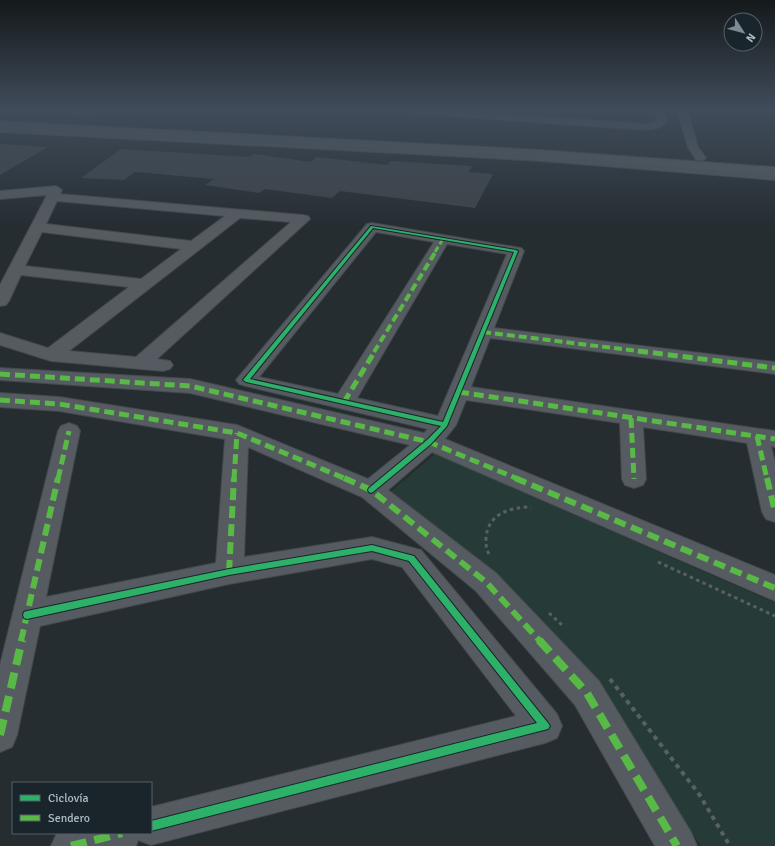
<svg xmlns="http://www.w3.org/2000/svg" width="775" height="846" font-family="Signika,sans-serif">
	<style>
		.green { fill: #263b37 }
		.building { fill: #3d4448 }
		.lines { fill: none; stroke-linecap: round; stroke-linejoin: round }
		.minor-casing { stroke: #42494c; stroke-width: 2 }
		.highway-casing { stroke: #42494d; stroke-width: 2 }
		.path-far1 { stroke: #586064; stroke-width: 3; stroke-dasharray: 3.5 3.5; stroke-linecap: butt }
		.path { stroke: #586064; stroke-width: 4; stroke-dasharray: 4.5 4.5; stroke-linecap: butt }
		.minor { fill: #555b60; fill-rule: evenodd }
		.highway { fill: #5a5e60; fill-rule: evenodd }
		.quiet-far4 { stroke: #58b947; stroke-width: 3; stroke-dasharray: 6 3; stroke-linecap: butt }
		.quiet-far3 { stroke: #58b947; stroke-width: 4; stroke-dasharray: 8 4; stroke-linecap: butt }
		.quiet-far2 { stroke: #58b947; stroke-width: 5; stroke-dasharray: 10 5; stroke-linecap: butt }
		.quiet-far1 { stroke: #58b947; stroke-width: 6; stroke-dasharray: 12 6; stroke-linecap: butt }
		.quiet { stroke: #58b947; stroke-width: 8; stroke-dasharray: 16 8; stroke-linecap: butt }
		.cycleway-casing { stroke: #19252b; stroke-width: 2 }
		.cycleway { fill: #2db169; fill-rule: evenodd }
	</style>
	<rect width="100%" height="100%" fill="#252d31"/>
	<g class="green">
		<polygon points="0,121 484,146 775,167 466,146"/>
		<polygon points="435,454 775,603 775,846 701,846 597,690 389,493"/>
	</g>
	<g class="building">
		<polygon points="0,144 48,147 0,175"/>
		<polygon points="121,149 249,157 254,154 311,162 317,157 387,165 391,161 472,166 469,172 493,174 475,208 340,191 332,198 265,189 259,193 205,185 214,179 135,172 124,180 81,178"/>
	</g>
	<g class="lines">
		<defs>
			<g id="minor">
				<polygon points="67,110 101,110 96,113 71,114 68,113"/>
				<polygon points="401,110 446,110 646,124 657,121 654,110 664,110 667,122 659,128 646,130 406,113"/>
				<polygon points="677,110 687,110 698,147 706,158 704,160 696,160 688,147"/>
				<polygon points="0,126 541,155 775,172 775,180 541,161 0,132"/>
				<path d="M56,186L62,190L60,194L303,215L308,216L310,219L157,359L170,361L173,365L170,369L163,371L51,361L0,345V333L48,348L129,287L21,275L9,301L6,305L0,306V285L47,195L0,199V191ZM57,201L225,216L191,241L46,224ZM240,218L291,222L136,357L69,351ZM42,232L181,249L141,279L25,266Z"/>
				<path d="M372,223L521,248L524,251L494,328L775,362V374L490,338L471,387L775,431V447L771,446L775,462V522L766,519L762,512L747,443L643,427L646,479L643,485L634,488L625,485L622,479L620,423L466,400L456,425L445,439L775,575V601L432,452L388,490L496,573L599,681L691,832L697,846H655L575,705L476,591L362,497L248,447L244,557L372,537L421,550L557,714L562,726L557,738L545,743L151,845L138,840L136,846H51L57,833H151V807L516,716L402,567L372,559L229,584L40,626L17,735L12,747L0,752V665L58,431L61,426L69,423L77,426L80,431L46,597L216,563L225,439L59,411L0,407V393L59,397L237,425L368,479L410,445L190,393L0,380V368L190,379L424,433L428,429L246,386L239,384L236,380L367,224ZM376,232L434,242L338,394L259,377ZM447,244L507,254L438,416L357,398Z"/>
			</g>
			<polygon id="highway" points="0,121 541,150 775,167 775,175 541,156 0,127"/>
		</defs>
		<use href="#minor" class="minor-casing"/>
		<use href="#highway" class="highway-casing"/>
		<g class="path-far1">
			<path d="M489,554C486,549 486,545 486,539C487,514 510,507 531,507"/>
			<polyline points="658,562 775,616"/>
			<polyline points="549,613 563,626"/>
		</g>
		<polyline class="path" points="610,679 699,794 730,846"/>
		<use href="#minor" class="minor"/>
		<use href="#highway" class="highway"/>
		<polyline class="quiet-far4" points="435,252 443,239"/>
		<g class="quiet-far3">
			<polyline points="483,332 646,352"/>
			<polyline points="374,352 436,251"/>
		</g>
		<g class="quiet-far2">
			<polyline points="638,351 775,368"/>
			<polyline points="0,374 190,386 429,442 518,479"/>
			<polyline points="459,392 775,439"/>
			<polyline points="0,400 59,404 237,433 346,479"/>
			<polyline points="344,402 375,351"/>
			<polyline points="631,418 634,479"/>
			<polyline points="757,436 767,479"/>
			<polyline points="58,479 69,431"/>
			<polyline points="234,479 237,433"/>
		</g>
		<g class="quiet-far1">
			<polyline points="344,478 371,490 486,582 540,641"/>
			<polyline points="515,478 775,588"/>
			<polyline points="767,478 775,512"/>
			<polyline points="229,572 234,478"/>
			<polyline points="21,641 58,478"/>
		</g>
		<g class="quiet">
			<polyline points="539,640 587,693 677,846"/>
			<polyline points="0,735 22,640"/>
			<polyline points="71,846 122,833"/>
		</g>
		<defs>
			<g id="cycleway">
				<path d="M371,226L516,250L518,251L447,426L431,444L373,492L371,493L369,492L368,490L369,488L427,440L441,426L246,382L243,380ZM373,228L514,252L443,422L250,379Z"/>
				<polygon points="372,545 414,556 548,723 550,726 548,729 151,831 151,821 537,723 409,561 372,551 229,575 27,619 24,618 23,615 24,612 27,611 229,569"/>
			</g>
		</defs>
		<use href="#cycleway" class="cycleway-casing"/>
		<use href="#cycleway" class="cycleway"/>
	</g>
	<linearGradient id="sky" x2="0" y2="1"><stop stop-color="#14191b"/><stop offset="0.48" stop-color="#404c5a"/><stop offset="1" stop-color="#404c5a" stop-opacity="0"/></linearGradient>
	<rect width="775" height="228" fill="url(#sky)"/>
	<rect x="12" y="782" width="140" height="52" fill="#19252b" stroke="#556168"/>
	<rect x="20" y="795" width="20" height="6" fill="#2db169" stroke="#556168"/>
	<text x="48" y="802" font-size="12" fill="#aebcc4">Ciclovía</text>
	<rect x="20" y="815" width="20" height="6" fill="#58b947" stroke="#556168"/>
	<text x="48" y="822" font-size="12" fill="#aebcc4">Sendero</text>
	<g transform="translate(743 32) rotate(126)"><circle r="19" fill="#19252b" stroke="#556168"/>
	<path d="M0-3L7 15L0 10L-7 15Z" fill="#7e8a91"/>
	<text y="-6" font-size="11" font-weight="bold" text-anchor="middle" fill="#aebcc4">N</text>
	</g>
</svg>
